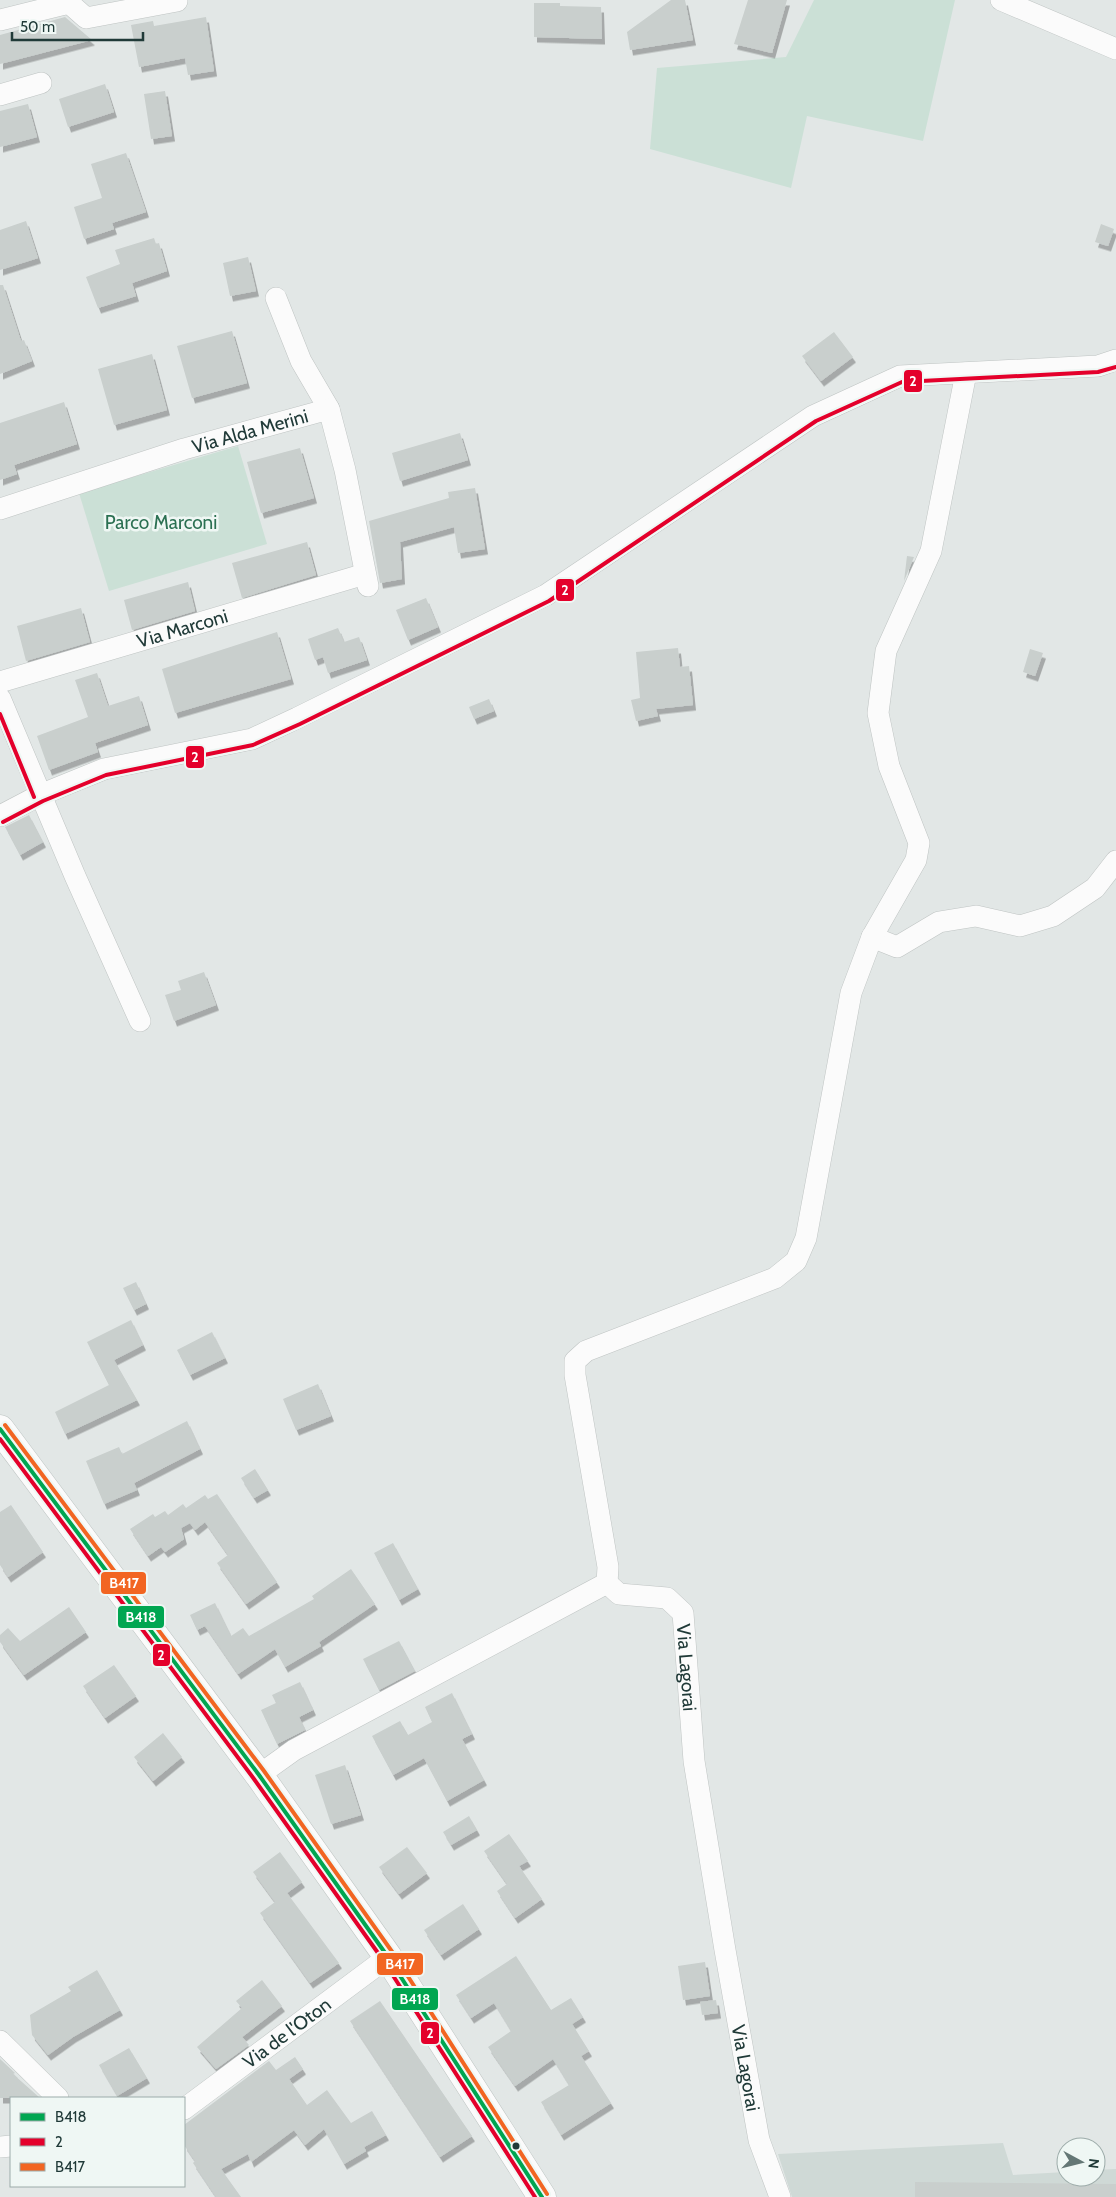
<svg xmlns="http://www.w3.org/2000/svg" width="1116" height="2197" font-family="Cabin,sans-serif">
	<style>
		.built { fill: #cfd9d6 }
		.green { fill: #cbe0d6 }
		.building { fill: #c9cfcd; filter: url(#shadow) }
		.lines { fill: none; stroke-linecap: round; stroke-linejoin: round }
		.minor-casing { stroke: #bfc4c3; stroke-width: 22 }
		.secondary-casing { stroke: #bec5c3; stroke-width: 29 }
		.minor { stroke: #fbfbfb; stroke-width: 21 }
		.secondary { stroke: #fbfbfb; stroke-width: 28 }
		.bus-1-casing { stroke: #eff7f4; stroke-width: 8 }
		.bus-2-casing { stroke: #eff7f4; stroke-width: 8 }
		.bus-3-casing { stroke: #eff7f4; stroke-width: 8 }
		.bus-1 { stroke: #00a651; stroke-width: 4 }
		.bus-2 { stroke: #e4002b; stroke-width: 4 }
		.bus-3 { stroke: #f26522; stroke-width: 4 }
		.bus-dot { fill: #203a38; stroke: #eff7f4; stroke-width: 2 }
		.labels { text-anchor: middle; stroke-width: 5; stroke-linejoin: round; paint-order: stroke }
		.street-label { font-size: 19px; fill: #203a38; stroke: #eff7f4 }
		.park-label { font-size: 19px; fill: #2b7052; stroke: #eff7f4 }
		.line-badge { stroke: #eff7f4; stroke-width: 2 }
		.badge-label { font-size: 14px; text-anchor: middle; font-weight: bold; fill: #fff }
	</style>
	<defs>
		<filter id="shadow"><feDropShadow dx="3" dy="5.5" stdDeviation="0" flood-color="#0004"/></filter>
	</defs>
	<rect width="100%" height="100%" fill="#e2e7e6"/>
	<polygon class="built" points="1003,2143 1013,2175 1066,2172 1066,2177 1096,2177 1096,2170 1116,2169 1116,2197 792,2197 778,2154"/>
	<g class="green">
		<polygon points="814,0 955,0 923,141 807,116 791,188 650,149 657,68 786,57"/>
		<polygon points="238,446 267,544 109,591 79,493"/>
	</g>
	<g class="building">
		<polygon points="671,0 685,0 693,40 630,50 627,32"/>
		<polygon points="748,0 787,0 772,53 734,44"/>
		<polygon points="534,3 560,3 560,6 601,7 602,39 534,37"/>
		<polygon points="65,17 92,40 0,64 0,35"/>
		<polygon points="206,17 214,71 188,75 185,58 139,67 131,25 153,21 154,26"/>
		<polygon points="105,84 114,112 68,127 59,99"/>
		<polygon points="165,91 172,136 151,139 144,94"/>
		<polygon points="28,104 37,137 0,147 0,111"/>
		<polygon points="126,153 146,212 112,223 114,229 84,239 74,207 102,198 91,164"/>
		<polygon points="26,221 38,258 0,270 0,230"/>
		<polygon points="1101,224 1114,229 1108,246 1095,242"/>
		<polygon points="154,238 156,244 159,243 167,271 132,283 136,296 98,308 86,277 120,264 115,250"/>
		<polygon points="248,257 256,291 230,296 223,263"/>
		<polygon points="0,285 3,285 21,341 24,340 32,361 0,374"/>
		<polygon points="232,331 247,383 192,398 177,346"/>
		<polygon points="834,332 853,357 821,381 802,356"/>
		<polygon points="152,354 167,410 114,425 98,369"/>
		<polygon points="64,402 77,444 14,465 17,474 0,480 0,423"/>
		<polygon points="460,433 468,460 400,481 392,453"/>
		<polygon points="300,448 314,498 261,513 247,462"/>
		<polygon points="475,488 485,549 458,553 454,527 400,542 402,579 380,583 369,521 449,498 448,492"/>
		<polygon points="307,542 316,575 242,598 232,563"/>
		<polygon points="907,556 914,557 904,581"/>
		<polygon points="188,582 195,611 132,630 124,600"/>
		<polygon points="426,598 438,627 408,640 396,610"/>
		<polygon points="81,608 90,642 26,661 17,626"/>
		<polygon points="338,628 344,642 359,637 367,660 328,673 323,657 315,660 308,639"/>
		<polygon points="277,632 291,679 175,713 162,669"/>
		<polygon points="678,648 680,667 689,666 693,705 656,709 658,716 636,721 631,700 640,698 636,652"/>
		<polygon points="1030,649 1043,653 1035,676 1023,672"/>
		<polygon points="97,673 108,706 139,696 148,725 95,743 98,752 49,770 37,736 88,717 75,680"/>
		<polygon points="489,699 494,711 474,719 469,707"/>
		<polygon points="29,815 43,842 20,855 5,827"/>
		<polygon points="204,972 216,1005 174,1021 165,995 181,990 178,981"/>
		<polygon points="136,1282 146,1304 134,1310 123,1288"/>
		<polygon points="131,1320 143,1345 114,1360 137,1400 65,1434 55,1412 109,1385 87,1342"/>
		<polygon points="212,1332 225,1358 190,1375 177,1350"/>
		<polygon points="318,1384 331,1416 296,1430 283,1399"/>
		<polygon points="187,1421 200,1449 134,1483 137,1490 104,1504 86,1461 119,1447 122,1454"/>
		<polygon points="255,1469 268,1490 254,1498 241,1478"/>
		<polygon points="217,1494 277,1582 246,1604 217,1563 228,1555 205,1522 195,1530 190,1523 181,1528 184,1539 165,1552 161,1547 148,1556 130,1529 153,1514 155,1517 165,1511 168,1515 183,1504 186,1508 205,1495 208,1499"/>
		<polygon points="11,1505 43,1552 8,1577 0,1565 0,1512"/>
		<polygon points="393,1543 418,1589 399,1600 374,1553"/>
		<polygon points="351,1569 375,1604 319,1642 321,1646 285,1667 275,1649 238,1674 205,1626 197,1630 190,1615 215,1603 231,1636 243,1628 249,1636 314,1599 312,1596"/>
		<polygon points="69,1607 86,1632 24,1675 0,1642 0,1635 8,1628 20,1641"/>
		<polygon points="399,1641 415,1671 379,1690 363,1659"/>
		<polygon points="114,1665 136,1696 105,1718 83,1686"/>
		<polygon points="300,1682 313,1710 299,1717 305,1730 277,1744 261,1710 276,1703 272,1695"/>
		<polygon points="452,1693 472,1734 462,1739 484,1780 447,1801 424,1758 393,1775 372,1736 400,1721 408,1735 432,1722 425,1707"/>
		<polygon points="163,1733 182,1757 153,1781 134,1757"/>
		<polygon points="345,1765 361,1815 331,1824 315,1775"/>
		<polygon points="469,1816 477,1830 451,1845 443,1832"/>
		<polygon points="509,1834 528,1861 519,1866 542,1899 515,1918 497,1891 507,1884 484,1851"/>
		<polygon points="407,1847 427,1873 399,1894 379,1867"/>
		<polygon points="280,1852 302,1882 287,1893 339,1963 310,1983 260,1913 275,1902 253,1872"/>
		<polygon points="463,1904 479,1929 441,1955 424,1930"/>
		<polygon points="516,1956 551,2010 571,1998 583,2017 572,2024 589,2051 581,2056 611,2103 561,2135 541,2102 569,2085 553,2059 515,2086 488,2047 511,2031 494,2003 471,2018 456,1995"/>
		<polygon points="705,1962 710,1996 683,2000 678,1966"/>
		<polygon points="97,1970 120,2010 73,2037 48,2055 32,2035 30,2015 71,1991 68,1987"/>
		<polygon points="262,1980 282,2006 242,2037 249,2045 216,2069 197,2047 242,2008 236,2001"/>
		<polygon points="716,2000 718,2013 702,2015 700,2002"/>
		<polygon points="380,2001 472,2136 440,2157 350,2021"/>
		<polygon points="129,2048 147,2078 117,2096 99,2065"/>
		<polygon points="295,2057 303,2069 289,2079 307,2105 327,2090 351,2123 372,2111 386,2135 364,2147 366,2151 344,2164 324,2129 305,2145 294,2130 251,2162 248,2154 221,2169 241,2197 216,2197 193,2163 195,2161 184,2145 184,2125 269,2061 276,2070"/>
		<polygon points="0,2059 15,2073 13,2074 40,2098 0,2098"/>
		<polygon points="915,2182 1116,2184 1116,2197 915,2197"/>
	</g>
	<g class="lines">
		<defs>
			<g id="minor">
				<polyline points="1001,0 1116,49"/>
				<polyline points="0,20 69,3 86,18 177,1"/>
				<polyline points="0,95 41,83"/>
				<polyline points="276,298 301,361 329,409"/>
				<path id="s1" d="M0,509L184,449L329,409L345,470L368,586"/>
				<path id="s2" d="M0,682L365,574"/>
				<polyline points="0,698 75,876 140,1021"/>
				<polyline points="0,816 40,795 104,769 252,739 297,718 546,595 813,416 900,376 1098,366 1116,360"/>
				<polyline points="872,937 897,947 939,922 976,916 1020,926 1053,916 1095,888 1116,861"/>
				<polyline points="607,1583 608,1567 575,1375 575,1361 586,1351 775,1278 796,1261 806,1238 851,993 872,937 916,860 919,843 889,766 878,713 886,651 931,551 966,373"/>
				<path id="s3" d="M607,1583L619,1594L667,1598L683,1613L694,1761L725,1950L759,2140L780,2197"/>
				<polyline points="259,1775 294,1750 607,1583"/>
				<polyline points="0,2041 58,2098"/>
				<path id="s4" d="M184,2109L388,1957"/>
				<polyline points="0,2147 11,2146"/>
			</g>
			<polyline id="secondary" points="0,1429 259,1775 388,1957 542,2197"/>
		</defs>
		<use href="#minor" class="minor-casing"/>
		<use href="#secondary" class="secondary-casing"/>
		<use href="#minor" class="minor"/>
		<use href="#secondary" class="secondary"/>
		<defs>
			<polyline id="bus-1" points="0,1429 259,1775 388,1957 542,2197"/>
			<g id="bus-2">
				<polyline points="0,714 34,797"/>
				<polyline points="3,822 43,801 106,775 253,745 300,724 549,601 816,421 902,382 1098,372 1116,367"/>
				<polyline points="0,1439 254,1779 383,1960 535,2197"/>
			</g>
			<polyline id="bus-3" points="5,1425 264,1771 393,1953 547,2194"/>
		</defs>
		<use href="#bus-1" class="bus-1-casing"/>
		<use href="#bus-2" class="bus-2-casing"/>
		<use href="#bus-3" class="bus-3-casing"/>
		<use href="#bus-1" class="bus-1"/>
		<use href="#bus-2" class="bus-2"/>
		<use href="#bus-3" class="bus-3"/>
	</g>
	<circle class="bus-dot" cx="516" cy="2146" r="4.5"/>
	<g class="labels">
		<g class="street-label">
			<text dy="7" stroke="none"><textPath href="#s1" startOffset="262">Via Alda Merini</textPath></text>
			<text dy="7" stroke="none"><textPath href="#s2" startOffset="190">Via Marconi</textPath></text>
			<text dy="7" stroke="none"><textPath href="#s3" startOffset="141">Via Lagorai</textPath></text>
			<text dy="7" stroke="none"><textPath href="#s4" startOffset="128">Via de l'Oton</textPath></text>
			<text dy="7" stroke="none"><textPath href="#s3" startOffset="546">Via Lagorai</textPath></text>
		</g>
		<g class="park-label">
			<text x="161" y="529">Parco Marconi</text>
		</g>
	</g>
	<g class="line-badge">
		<rect x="903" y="369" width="20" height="24" rx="5" fill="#e4002b"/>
		<rect x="555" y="578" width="20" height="24" rx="5" fill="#e4002b"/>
		<rect x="185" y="745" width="20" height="24" rx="5" fill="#e4002b"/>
		<rect x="100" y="1571" width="47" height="24" rx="5" fill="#f26522"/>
		<rect x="117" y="1605" width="48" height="24" rx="5" fill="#00a651"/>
		<rect x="152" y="1643" width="19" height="24" rx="5" fill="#e4002b"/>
		<rect x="376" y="1952" width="48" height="24" rx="5" fill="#f26522"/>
		<rect x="391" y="1987" width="48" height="24" rx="5" fill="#00a651"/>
		<rect x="420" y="2021" width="20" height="24" rx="5" fill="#e4002b"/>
	</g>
	<g class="badge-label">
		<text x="913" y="386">2</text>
		<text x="565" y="595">2</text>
		<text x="195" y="762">2</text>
		<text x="124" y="1588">B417</text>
		<text x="141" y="1622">B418</text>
		<text x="161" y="1660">2</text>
		<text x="400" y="1969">B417</text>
		<text x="415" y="2004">B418</text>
		<text x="430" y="2038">2</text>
	</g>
	<rect x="10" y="2097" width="175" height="90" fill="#eff7f4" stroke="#9caba9"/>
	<rect x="20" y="2113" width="25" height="8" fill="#00a651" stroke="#9caba9"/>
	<text x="55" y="2122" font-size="15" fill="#203a38">B418</text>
	<rect x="20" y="2138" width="25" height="8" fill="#e4002b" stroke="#9caba9"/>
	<text x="55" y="2147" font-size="15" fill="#203a38">2</text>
	<rect x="20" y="2163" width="25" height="8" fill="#f26522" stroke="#9caba9"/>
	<text x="55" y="2172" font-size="15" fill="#203a38">B417</text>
	<g transform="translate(1081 2162) rotate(97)"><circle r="24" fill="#eff7f4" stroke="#9caba9"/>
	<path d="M0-4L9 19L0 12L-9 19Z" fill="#647775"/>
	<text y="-8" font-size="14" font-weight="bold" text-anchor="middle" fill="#203a38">N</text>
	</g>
	<path d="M12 32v8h131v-8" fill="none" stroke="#203a38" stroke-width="2.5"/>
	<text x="20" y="32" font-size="15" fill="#203a38" stroke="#eff7f4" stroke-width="4" paint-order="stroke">50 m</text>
</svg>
